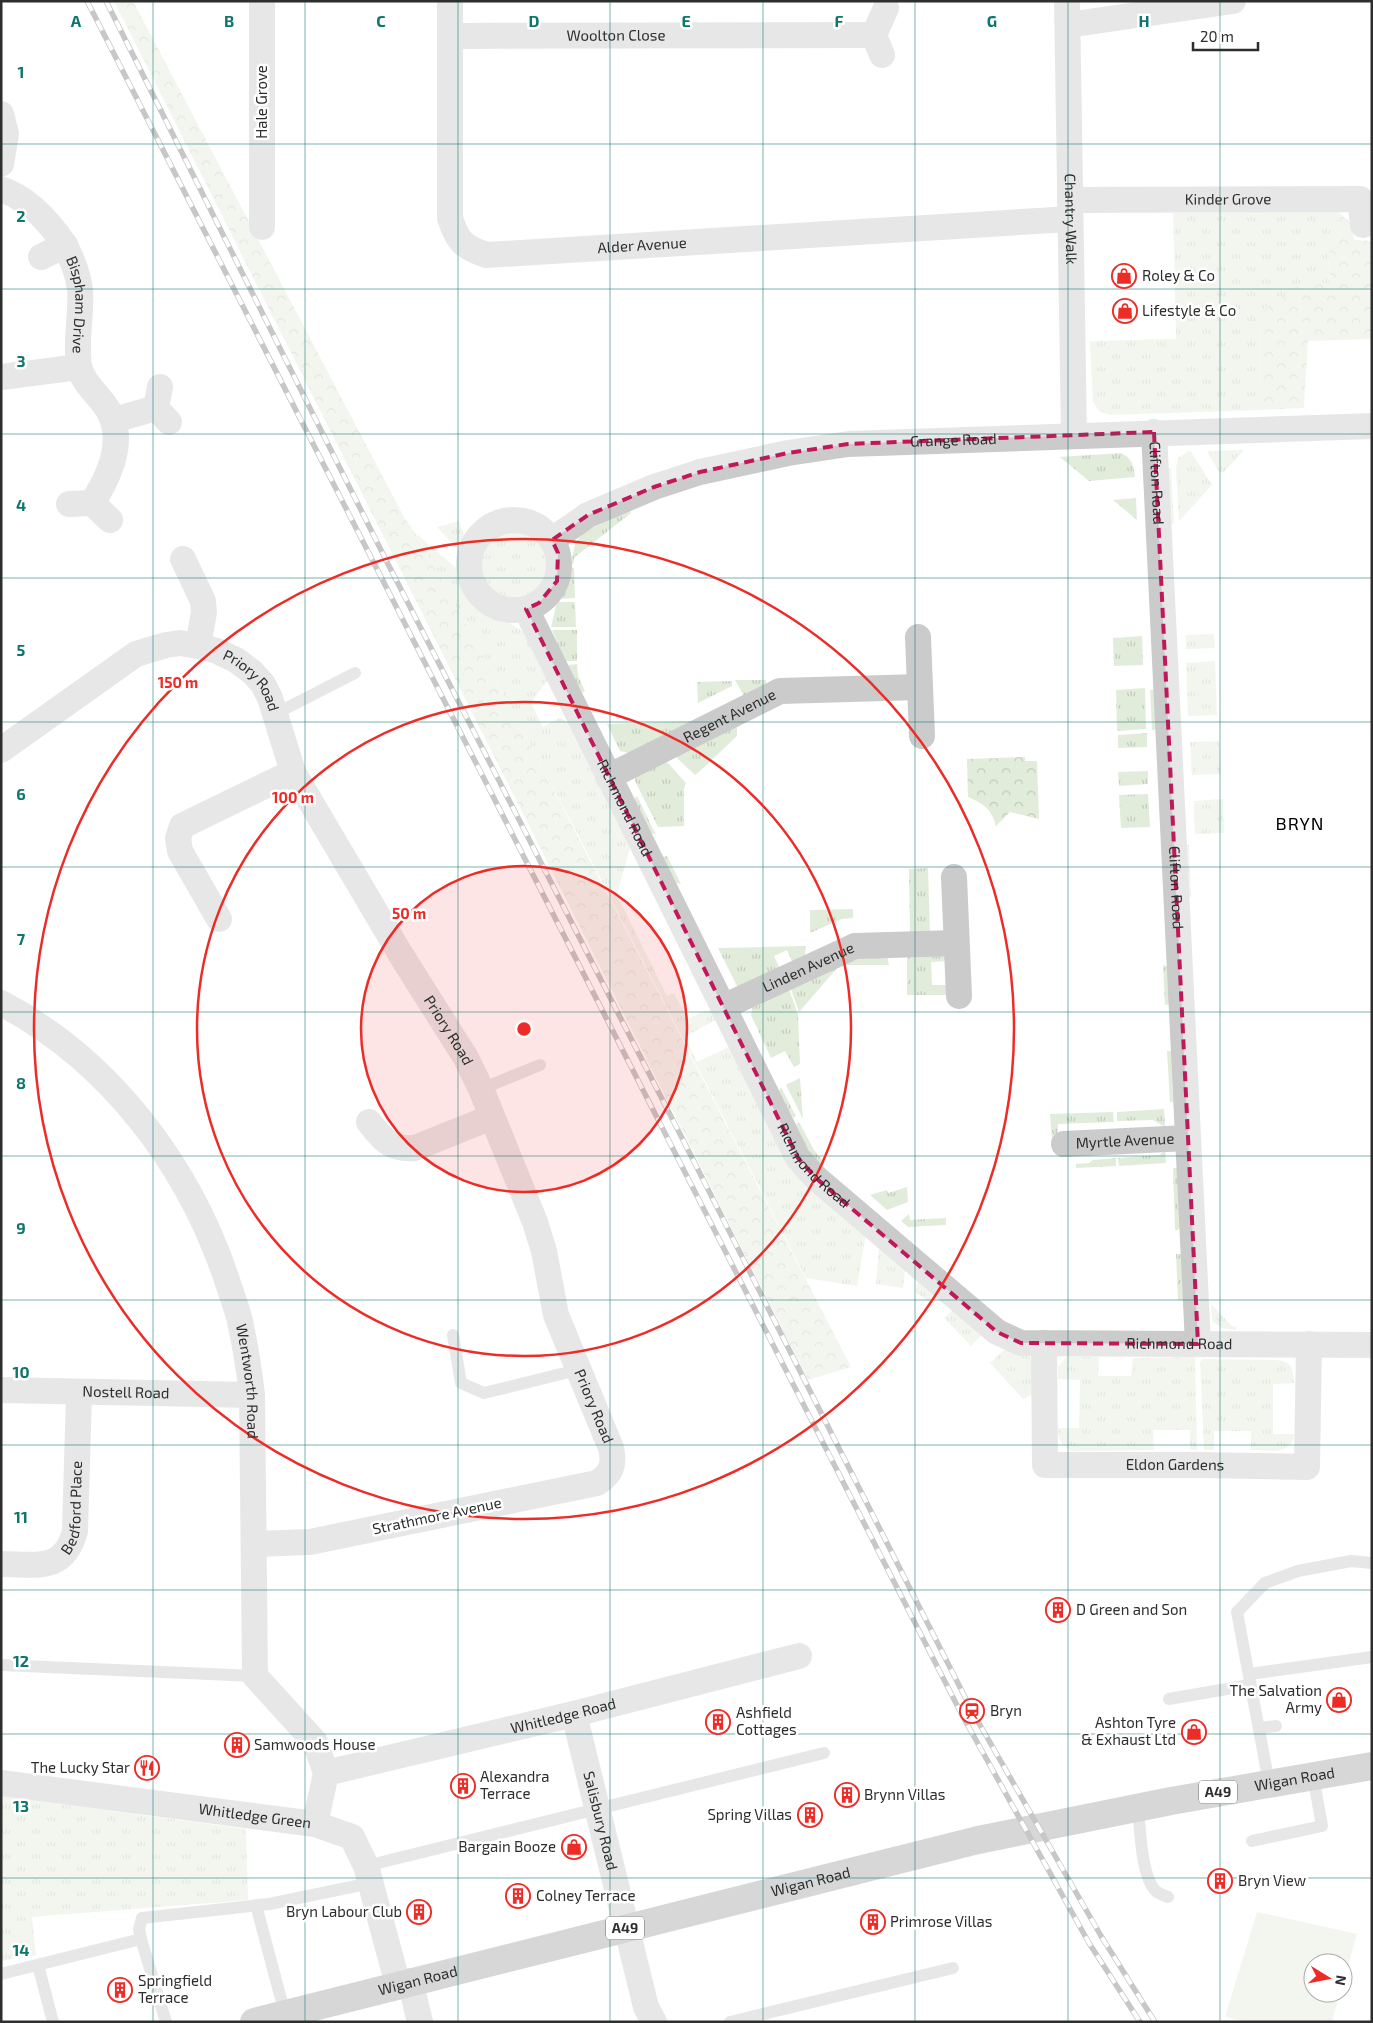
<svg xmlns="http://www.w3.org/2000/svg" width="1373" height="2023" font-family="'Exo 2',sans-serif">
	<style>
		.grass { fill: url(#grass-tufts) }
		.forest { fill: url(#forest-crowns) }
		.pitch { fill: #e2ecdb }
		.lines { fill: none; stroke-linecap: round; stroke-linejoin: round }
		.service { stroke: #cbcbcb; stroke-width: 12 }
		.minor { stroke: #cbcbcb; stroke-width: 26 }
		.primary { stroke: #a6a6a6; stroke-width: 28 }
		.rail-casing { stroke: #838383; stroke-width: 5.5 }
		.rail { stroke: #fff; stroke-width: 4; stroke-dasharray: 11; stroke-linecap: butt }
		.marked { fill: none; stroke: #c2185b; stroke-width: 4; stroke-dasharray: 10 6; stroke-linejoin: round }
		.grid { fill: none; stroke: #0f766e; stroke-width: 1; stroke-opacity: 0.55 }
		.ring { fill: none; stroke: #ed2c27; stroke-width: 2.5 }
		.labels { text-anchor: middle; stroke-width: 5; stroke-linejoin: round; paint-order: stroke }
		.shield { fill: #fff; stroke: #6d6d6d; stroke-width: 1 }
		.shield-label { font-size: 14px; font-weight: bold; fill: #2e2e2e }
		.street-label { font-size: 15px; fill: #2e2e2e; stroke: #fff }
		.poi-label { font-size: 15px; fill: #2e2e2e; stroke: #fff; text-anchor: start }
		.quarter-label { font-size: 18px; letter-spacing: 1px; fill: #000; stroke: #fff }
		.grid-label { font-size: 16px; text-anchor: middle; font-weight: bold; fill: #0f766e; stroke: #fff; stroke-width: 5; stroke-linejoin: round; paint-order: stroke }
		.centre { fill: #ed2c27; stroke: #fff; stroke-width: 2.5 }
		.ring-label { font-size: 15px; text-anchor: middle; font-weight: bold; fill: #ed2c27; stroke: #fff; stroke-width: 5; stroke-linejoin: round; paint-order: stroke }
	</style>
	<defs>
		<pattern id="grass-tufts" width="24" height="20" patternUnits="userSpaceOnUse" patternTransform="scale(1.25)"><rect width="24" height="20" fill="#e2ecdb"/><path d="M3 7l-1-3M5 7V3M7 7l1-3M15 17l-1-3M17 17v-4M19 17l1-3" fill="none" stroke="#c2cbbc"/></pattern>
		<pattern id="forest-crowns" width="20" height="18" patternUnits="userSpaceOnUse" patternTransform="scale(1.25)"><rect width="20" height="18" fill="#e2ecdb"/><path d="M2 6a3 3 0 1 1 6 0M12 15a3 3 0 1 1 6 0" fill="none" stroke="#c2cbbc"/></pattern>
	</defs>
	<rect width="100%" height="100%" fill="#fff"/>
	<g class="grass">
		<polygon points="1337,211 1340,239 1329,246 1330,283 1261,313 1260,410 1110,415 1100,412 1093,402 1090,341 1176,339 1173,213"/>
		<polygon points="1190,450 1212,485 1179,521 1176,468 1178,458"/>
		<polygon points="1244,450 1224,472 1219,472 1207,451"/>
		<path d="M1121,453C1132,459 1134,465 1135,477L1089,481L1060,457Z"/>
		<polygon points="1167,468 1171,468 1174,524 1170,524"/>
		<polygon points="1136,498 1137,520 1113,500"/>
		<polygon points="629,509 631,513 575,557 573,564 571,564 575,543 583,533"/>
		<polygon points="459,521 464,535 459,551 437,527"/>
		<circle cx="514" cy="563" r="34"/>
		<polygon points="418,535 456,568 462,583 472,601 484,611 495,618 507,621 525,633 549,678 531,703 543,727 559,718 570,723 631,844 617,895 667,996 674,993 688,1019 704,1011 713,1010 717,1019 685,1037 697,1062 731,1046 866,1233 857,1286 806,1278 576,831 470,632 417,536"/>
		<polygon points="572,567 574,568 575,598 559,599 568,581"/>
		<polygon points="557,602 575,602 576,627 551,627"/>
		<polygon points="552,630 577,630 577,661 565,661"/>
		<polygon points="1214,634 1215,648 1186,649 1186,635"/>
		<polygon points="1142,636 1143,665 1114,666 1113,638"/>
		<polygon points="1215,661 1217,715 1188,716 1186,663"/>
		<polygon points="577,664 578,676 585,691 582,693 567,665"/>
		<polygon points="735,680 766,680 766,684 744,696"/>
		<polygon points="732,681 732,686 698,703 697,682"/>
		<polygon points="1145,688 1146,729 1117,731 1116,690"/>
		<polygon points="1150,690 1156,690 1158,729 1152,730"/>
		<polygon points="695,721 629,753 620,751 607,724"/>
		<polygon points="737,722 737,736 699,772 695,775 677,758 677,753"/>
		<polygon points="1147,733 1147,747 1118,748 1118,735"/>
		<polygon points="1219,741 1221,774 1192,775 1190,742"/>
		<polygon points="661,760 668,763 686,783 684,788 684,826 658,827 635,781 635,777"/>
		<polygon points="1148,771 1148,784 1119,786 1118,772"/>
		<polygon points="1148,794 1150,827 1121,828 1119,795"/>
		<polygon points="637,796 656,835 649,832 634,799"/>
		<polygon points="1223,799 1224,833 1195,834 1194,801"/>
		<polygon points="1185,845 1189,845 1191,897 1188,897"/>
		<polygon points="667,856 681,884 676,883 663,857"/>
		<polygon points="928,868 930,933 910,933 909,869"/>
		<polygon points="853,909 853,918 842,919 810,933 810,910"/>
		<polygon points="806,946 805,955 793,964 787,950 774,956 781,971 745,987 737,986 718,948"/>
		<polygon points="941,953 947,957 947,961 931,962 932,985 947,985 947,995 907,995 907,954"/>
		<polygon points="887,955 889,965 844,965 845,959"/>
		<polygon points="1163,965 1169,967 1171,1004 1165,1005"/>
		<polygon points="839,966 799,1012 790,986"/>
		<polygon points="788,987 798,1014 800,1064 794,1067 785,1051 771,1058 751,1015 752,1008"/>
		<polygon points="1167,1051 1171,1051 1173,1102 1170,1102"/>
		<polygon points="800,1078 803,1119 786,1085"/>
		<polygon points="781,1087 796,1116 793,1118 779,1091"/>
		<polygon points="1164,1109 1165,1127 1153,1120 1117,1121 1117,1112"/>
		<polygon points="1113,1112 1114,1122 1058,1124 1058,1152 1053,1152 1050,1114"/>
		<path d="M799,1122L814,1150L825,1163L823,1165C809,1157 803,1138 796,1124Z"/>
		<polygon points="1165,1149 1166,1163 1119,1166 1118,1158 1160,1155"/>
		<polygon points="1116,1158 1116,1166 1076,1168 1076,1164 1089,1163 1093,1160"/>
		<polygon points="1173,1168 1178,1168 1180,1228 1177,1230 1175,1229"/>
		<polygon points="907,1187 908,1202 887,1210 870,1195 887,1190 888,1193"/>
		<polygon points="909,1214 910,1220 946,1218 946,1225 908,1227 901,1221"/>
		<polygon points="879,1248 905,1269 903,1288 876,1284"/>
		<polygon points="1176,1254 1181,1254 1183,1300 1178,1300"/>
		<polygon points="919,1278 939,1296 933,1304 915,1292"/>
		<polygon points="1211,1304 1232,1326 1236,1327 1236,1330 1222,1328 1212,1321"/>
		<polygon points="954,1309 982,1335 971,1346 944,1318"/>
		<polygon points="1006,1348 1030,1357 1035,1364 1035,1393 1023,1399 990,1363"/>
		<path d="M1067,1356L1099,1357L1098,1376H1131L1133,1358L1195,1357L1197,1450H1190V1430H1153L1154,1450L1071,1451C1061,1445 1058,1440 1058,1428H1079L1080,1380L1058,1379V1367Z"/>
		<path d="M1203,1359L1276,1360C1292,1361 1293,1368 1294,1383L1273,1384V1434H1294C1293,1456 1268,1450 1251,1450V1431H1214V1450H1204L1200,1362Z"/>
		<polygon points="1,1796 246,1829 248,1900 32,1917 36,1955 1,1961"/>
	</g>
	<g class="forest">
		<polygon points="114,1 133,1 404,517 417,536 470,632 545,773 851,1367 808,1380"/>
		<polygon points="1337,211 1352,224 1354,240 1372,241 1372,339 1308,341 1304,408 1260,410 1261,313 1303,282 1330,283 1329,245 1340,239"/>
		<path d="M1025,757V761H1037L1039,819L1010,812L996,826C990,807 985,805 968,797L967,759Z"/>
	</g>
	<polygon class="pitch" points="1257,1912 1357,1934 1343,1984 1343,1963 1313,1963 1313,1993 1340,1993 1332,2022 1249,2022 1225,2017"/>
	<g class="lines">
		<g class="service">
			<polyline points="275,714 355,673"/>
			<polyline points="481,1089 540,1065"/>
			<polyline points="453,1335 461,1383 484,1393 577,1370"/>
			<polyline points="1,1665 255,1676"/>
			<polyline points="1249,1674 1372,1657"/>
			<polyline points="1169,1699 1250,1685"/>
			<polyline points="1259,1728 1276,1726"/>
			<polyline points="1269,1783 1237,1612 1265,1583 1298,1571 1351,1561 1372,1563"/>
			<path d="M1138,1807C1140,1827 1141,1879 1157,1892C1160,1894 1165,1896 1168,1897"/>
			<polyline points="1252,1841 1322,1826 1313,1775"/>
			<polyline points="366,1866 824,1753"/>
			<polyline points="256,1905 285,2014"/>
			<polyline points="38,1965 53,2022"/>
			<polyline points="1,1974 141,1939"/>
			<polyline points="166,2022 141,1939 139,1929 142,1918 269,1904 371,1883"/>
			<polyline points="730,2022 953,1968"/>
		</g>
		<g class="minor">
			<path id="s1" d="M450,1V218C457,241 464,248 487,255L1070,219"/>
			<path id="s2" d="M1067,1L1074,436"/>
			<polyline points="1068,25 1233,1"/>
			<path id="s3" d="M450,36L874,35"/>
			<polyline points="882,55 874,35 886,8"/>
			<polyline points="1,114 6,134 1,164"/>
			<path d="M1,189C28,198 50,223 65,245L41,257"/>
			<path id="s4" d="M1070,200L1360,199L1363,225"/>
			<polyline points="262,227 262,1"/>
			<path id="s5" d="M65,245C72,260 78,273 80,289C82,314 75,340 79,366C82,381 95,392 104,404C128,435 111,474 92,503"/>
			<polyline points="1,377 79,367"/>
			<polyline points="160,387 156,408 169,422"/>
			<polyline points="114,420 156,408"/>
			<path id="s6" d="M1154,432L1198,1344"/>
			<polyline points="69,504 92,503 110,520"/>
			<circle cx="514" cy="565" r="45"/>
			<path id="s7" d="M552,540L588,515L654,487L700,472L788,453L848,444L1372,426"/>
			<polyline points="183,559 203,601 204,612 198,646"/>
			<path id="s8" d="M526,609L798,1158L817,1179L997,1332L1021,1343L1372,1345"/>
			<polyline points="918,637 922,736"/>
			<path id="s9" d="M1,750L136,654L166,645L180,643L198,646L217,651L236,660L252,672L263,684L270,698L293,772L401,955L466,1058L481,1089L535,1222L544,1251L556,1315L611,1448C615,1465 611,1474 597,1483L310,1542L255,1544"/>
			<path id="s10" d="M608,777L780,691L920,687"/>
			<polyline points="954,877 959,996"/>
			<polyline points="219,919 180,851 178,838 182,826 293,772"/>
			<path id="s11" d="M1,1003C109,1060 187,1163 226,1277C230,1290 235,1303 239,1317C245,1343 249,1369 252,1395L255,1676L315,1742L326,1773L315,1824"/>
			<path id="s12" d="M723,1007L855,946L956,943"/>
			<path d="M369,1122C383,1140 390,1150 415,1148L492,1117"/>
			<path id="s13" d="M1064,1144L1187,1138"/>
			<path id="s14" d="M1044,1343L1045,1465H1201L1307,1467L1309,1344"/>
			<path id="s15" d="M1,1390L252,1395"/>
			<path id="s16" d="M1,1564C36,1564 64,1573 75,1531L79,1393"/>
			<path id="s17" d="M574,1714L646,2007L654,2022"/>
			<path id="s18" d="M326,1773L574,1714L799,1656"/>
			<path id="s19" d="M1,1783L315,1824L352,1837L366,1866L398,1985"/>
			<polyline points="410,1981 420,2022"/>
		</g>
		<path class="primary" id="s20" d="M254,2022L978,1840L1171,1801L1372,1766"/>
		<defs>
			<g id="rail">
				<polyline points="87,1 962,1715 1089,1943 1140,2022"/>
				<polyline points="106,1 388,564 681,1136 972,1711 1101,1936 1155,2022"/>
			</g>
		</defs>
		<use href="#rail" class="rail-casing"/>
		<use href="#rail" class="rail"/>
	</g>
	<path d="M0 0H1373V2023H0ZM1154,432L1198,1344L1021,1343L997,1332L817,1179L798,1158L526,609L539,603L557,581L558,553L552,540L588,515L654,487L700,472L788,453L848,444Z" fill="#fff" fill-opacity=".55" fill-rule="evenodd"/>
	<path class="marked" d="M1154,432L1198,1344L1021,1343L997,1332L817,1179L798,1158L526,609L539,603L557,581L558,553L552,540L588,515L654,487L700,472L788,453L848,444Z"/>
	<path class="grid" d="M153,1V2022M305,1V2022M458,1V2022M610,1V2022M763,1V2022M915,1V2022M1068,1V2022M1220,1V2022M1,144H1372M1,289H1372M1,434H1372M1,578H1372M1,722H1372M1,867H1372M1,1012H1372M1,1156H1372M1,1300H1372M1,1445H1372M1,1590H1372M1,1734H1372M1,1878H1372"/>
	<circle cx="524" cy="1029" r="163" fill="#ed2c27" fill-opacity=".12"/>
	<g class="ring">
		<circle cx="524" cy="1029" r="163"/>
		<circle cx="524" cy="1029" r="327"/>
		<circle cx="524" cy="1029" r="490"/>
	</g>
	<defs>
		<symbol id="shop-ring" viewBox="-11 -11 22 22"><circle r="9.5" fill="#fff" stroke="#ed2c27" stroke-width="1.5"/><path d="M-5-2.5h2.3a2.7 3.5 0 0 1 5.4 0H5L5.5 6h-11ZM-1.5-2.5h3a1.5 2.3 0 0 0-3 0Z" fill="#ed2c27"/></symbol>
		<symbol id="building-ring" viewBox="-11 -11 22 22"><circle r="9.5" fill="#fff" stroke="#ed2c27" stroke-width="1.5"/><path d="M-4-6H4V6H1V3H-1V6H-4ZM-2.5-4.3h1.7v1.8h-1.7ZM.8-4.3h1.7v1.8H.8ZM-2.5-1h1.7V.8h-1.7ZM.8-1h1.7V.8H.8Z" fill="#ed2c27"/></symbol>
		<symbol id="station-ring" viewBox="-11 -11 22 22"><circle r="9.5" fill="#fff" stroke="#ed2c27" stroke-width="1.5"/><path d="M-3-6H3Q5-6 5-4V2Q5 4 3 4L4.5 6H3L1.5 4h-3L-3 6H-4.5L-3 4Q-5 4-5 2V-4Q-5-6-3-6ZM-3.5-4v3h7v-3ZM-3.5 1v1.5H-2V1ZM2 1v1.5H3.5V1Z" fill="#ed2c27"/></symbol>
		<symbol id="restaurant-ring" viewBox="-11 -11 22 22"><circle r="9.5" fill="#fff" stroke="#ed2c27" stroke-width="1.5"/><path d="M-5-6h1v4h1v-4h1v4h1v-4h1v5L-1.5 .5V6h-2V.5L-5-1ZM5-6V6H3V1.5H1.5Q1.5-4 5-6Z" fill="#ed2c27"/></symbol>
	</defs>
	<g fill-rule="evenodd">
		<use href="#shop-ring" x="1110" y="262" width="28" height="28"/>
		<use href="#shop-ring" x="1111" y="297" width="28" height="28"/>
		<use href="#building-ring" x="1044" y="1596" width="28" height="28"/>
		<use href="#shop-ring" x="1325" y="1686" width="28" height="28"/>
		<use href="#station-ring" x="958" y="1697" width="28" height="28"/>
		<use href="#building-ring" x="704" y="1708" width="28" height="28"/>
		<use href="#shop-ring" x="1180" y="1718" width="28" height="28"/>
		<use href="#building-ring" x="223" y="1731" width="28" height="28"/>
		<use href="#restaurant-ring" x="133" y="1754" width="28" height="28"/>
		<use href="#building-ring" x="449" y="1772" width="28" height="28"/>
		<use href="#building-ring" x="833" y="1781" width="28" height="28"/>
		<use href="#building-ring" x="796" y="1801" width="28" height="28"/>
		<use href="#shop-ring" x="560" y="1833" width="28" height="28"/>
		<use href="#building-ring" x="1206" y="1867" width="28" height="28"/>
		<use href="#building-ring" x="504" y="1882" width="28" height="28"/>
		<use href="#building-ring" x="405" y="1898" width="28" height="28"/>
		<use href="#building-ring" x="859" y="1908" width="28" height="28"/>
		<use href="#building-ring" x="106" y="1976" width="28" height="28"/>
	</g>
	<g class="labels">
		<g class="shield">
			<rect x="1199" y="1780.5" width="38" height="23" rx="4"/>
			<rect x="606" y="1916.5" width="38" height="23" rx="4"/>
		</g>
		<g class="shield-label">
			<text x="1218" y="1797">A49</text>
			<text x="625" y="1933">A49</text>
		</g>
		<g class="street-label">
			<text dy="5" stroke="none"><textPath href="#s3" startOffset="166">Woolton Close</textPath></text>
			<text transform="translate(262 102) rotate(-90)" y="5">Hale Grove</text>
			<text dy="5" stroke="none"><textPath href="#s4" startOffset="158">Kinder Grove</textPath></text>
			<text dy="5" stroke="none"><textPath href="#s2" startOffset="218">Chantry Walk</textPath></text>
			<text dy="5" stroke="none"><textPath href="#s1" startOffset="428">Alder Avenue</textPath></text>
			<text dy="5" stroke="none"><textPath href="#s5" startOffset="62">Bispham Drive</textPath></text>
			<text dy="5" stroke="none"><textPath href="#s7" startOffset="420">Grange Road</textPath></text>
			<text dy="5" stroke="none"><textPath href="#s6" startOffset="51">Clifton Road</textPath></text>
			<text dy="5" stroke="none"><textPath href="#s9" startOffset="296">Priory Road</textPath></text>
			<text dy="5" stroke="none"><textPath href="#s10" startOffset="136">Regent Avenue</textPath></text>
			<text dy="5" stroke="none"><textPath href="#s8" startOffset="222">Richmond Road</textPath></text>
			<text dy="5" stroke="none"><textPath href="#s6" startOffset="456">Clifton Road</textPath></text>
			<text dy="5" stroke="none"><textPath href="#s12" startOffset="94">Linden Avenue</textPath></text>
			<text dy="5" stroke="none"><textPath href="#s9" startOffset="701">Priory Road</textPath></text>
			<text dy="5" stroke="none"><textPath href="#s13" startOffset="61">Myrtle Avenue</textPath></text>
			<text dy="5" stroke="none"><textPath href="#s8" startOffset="628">Richmond Road</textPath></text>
			<text dy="5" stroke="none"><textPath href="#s8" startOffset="1062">Richmond Road</textPath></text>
			<text dy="5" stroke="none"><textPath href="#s11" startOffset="470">Wentworth Road</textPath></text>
			<text dy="5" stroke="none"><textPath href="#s15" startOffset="125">Nostell Road</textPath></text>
			<text dy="5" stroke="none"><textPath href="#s9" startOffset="1106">Priory Road</textPath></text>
			<text dy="5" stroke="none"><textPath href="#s14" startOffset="252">Eldon Gardens</textPath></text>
			<text dy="5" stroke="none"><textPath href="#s16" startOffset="114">Bedford Place</textPath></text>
			<text transform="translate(437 1516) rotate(-12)" y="5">Strathmore Avenue</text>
			<text dy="5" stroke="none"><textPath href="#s18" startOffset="244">Whitledge Road</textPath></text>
			<text dy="5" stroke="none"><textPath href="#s20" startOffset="1069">Wigan Road</textPath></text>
			<text dy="5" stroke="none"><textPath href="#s19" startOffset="256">Whitledge Green</textPath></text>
			<text dy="5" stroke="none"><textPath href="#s17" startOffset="110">Salisbury Road</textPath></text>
			<text dy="5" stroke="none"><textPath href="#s20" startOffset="574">Wigan Road</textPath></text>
			<text dy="5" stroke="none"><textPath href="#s20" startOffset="169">Wigan Road</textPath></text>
		</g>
		<g class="poi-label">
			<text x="1142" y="281">Roley &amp; Co</text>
			<text x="1142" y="316">Lifestyle &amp; Co</text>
			<text x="1076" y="1615">D Green and Son</text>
			<text x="1322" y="1696" text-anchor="end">The Salvation<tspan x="1322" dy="17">Army</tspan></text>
			<text x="990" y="1716">Bryn</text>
			<text x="736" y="1718">Ashfield<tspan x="736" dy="17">Cottages</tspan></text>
			<text x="1176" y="1728" text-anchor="end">Ashton Tyre<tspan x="1176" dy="17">&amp; Exhaust Ltd</tspan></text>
			<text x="254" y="1750">Samwoods House</text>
			<text x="130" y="1773" text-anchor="end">The Lucky Star</text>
			<text x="480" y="1782">Alexandra<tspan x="480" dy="17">Terrace</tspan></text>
			<text x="864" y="1800">Brynn Villas</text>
			<text x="792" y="1820" text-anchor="end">Spring Villas</text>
			<text x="556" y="1852" text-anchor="end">Bargain Booze</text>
			<text x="1238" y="1886">Bryn View</text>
			<text x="536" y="1901">Colney Terrace</text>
			<text x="402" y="1917" text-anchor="end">Bryn Labour Club</text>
			<text x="890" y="1927">Primrose Villas</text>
			<text x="138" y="1986">Springfield<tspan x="138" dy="17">Terrace</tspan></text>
		</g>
		<g class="quarter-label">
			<text x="1300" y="830">BRYN</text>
		</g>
	</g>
	<g class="grid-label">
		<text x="76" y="27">A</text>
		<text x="229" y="27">B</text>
		<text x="381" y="27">C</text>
		<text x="534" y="27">D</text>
		<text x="686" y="27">E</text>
		<text x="839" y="27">F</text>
		<text x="992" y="27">G</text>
		<text x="1144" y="27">H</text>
		<text x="21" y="78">1</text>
		<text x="21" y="222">2</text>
		<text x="21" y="367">3</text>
		<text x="21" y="511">4</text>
		<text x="21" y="656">5</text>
		<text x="21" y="800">6</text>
		<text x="21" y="945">7</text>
		<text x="21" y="1089">8</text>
		<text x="21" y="1234">9</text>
		<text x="21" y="1378">10</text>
		<text x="21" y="1523">11</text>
		<text x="21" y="1667">12</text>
		<text x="21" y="1812">13</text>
		<text x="21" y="1956">14</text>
	</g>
	<circle cx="524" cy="1029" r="8" class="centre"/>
	<g class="ring-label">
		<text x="178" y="688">150 m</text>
		<text x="293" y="803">100 m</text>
		<text x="409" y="919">50 m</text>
	</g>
	<rect width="1373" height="2023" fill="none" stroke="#2e2e2e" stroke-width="5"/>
	<g transform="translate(1328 1978) rotate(100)"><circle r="24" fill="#ffffff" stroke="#ababab"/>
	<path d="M0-4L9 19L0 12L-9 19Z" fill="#ed2c27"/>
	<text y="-8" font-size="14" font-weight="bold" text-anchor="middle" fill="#2e2e2e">N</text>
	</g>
	<path d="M1193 42v8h65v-8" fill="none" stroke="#2e2e2e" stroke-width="2.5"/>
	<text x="1200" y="42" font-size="15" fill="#2e2e2e" stroke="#ffffff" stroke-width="4" paint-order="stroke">20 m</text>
</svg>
